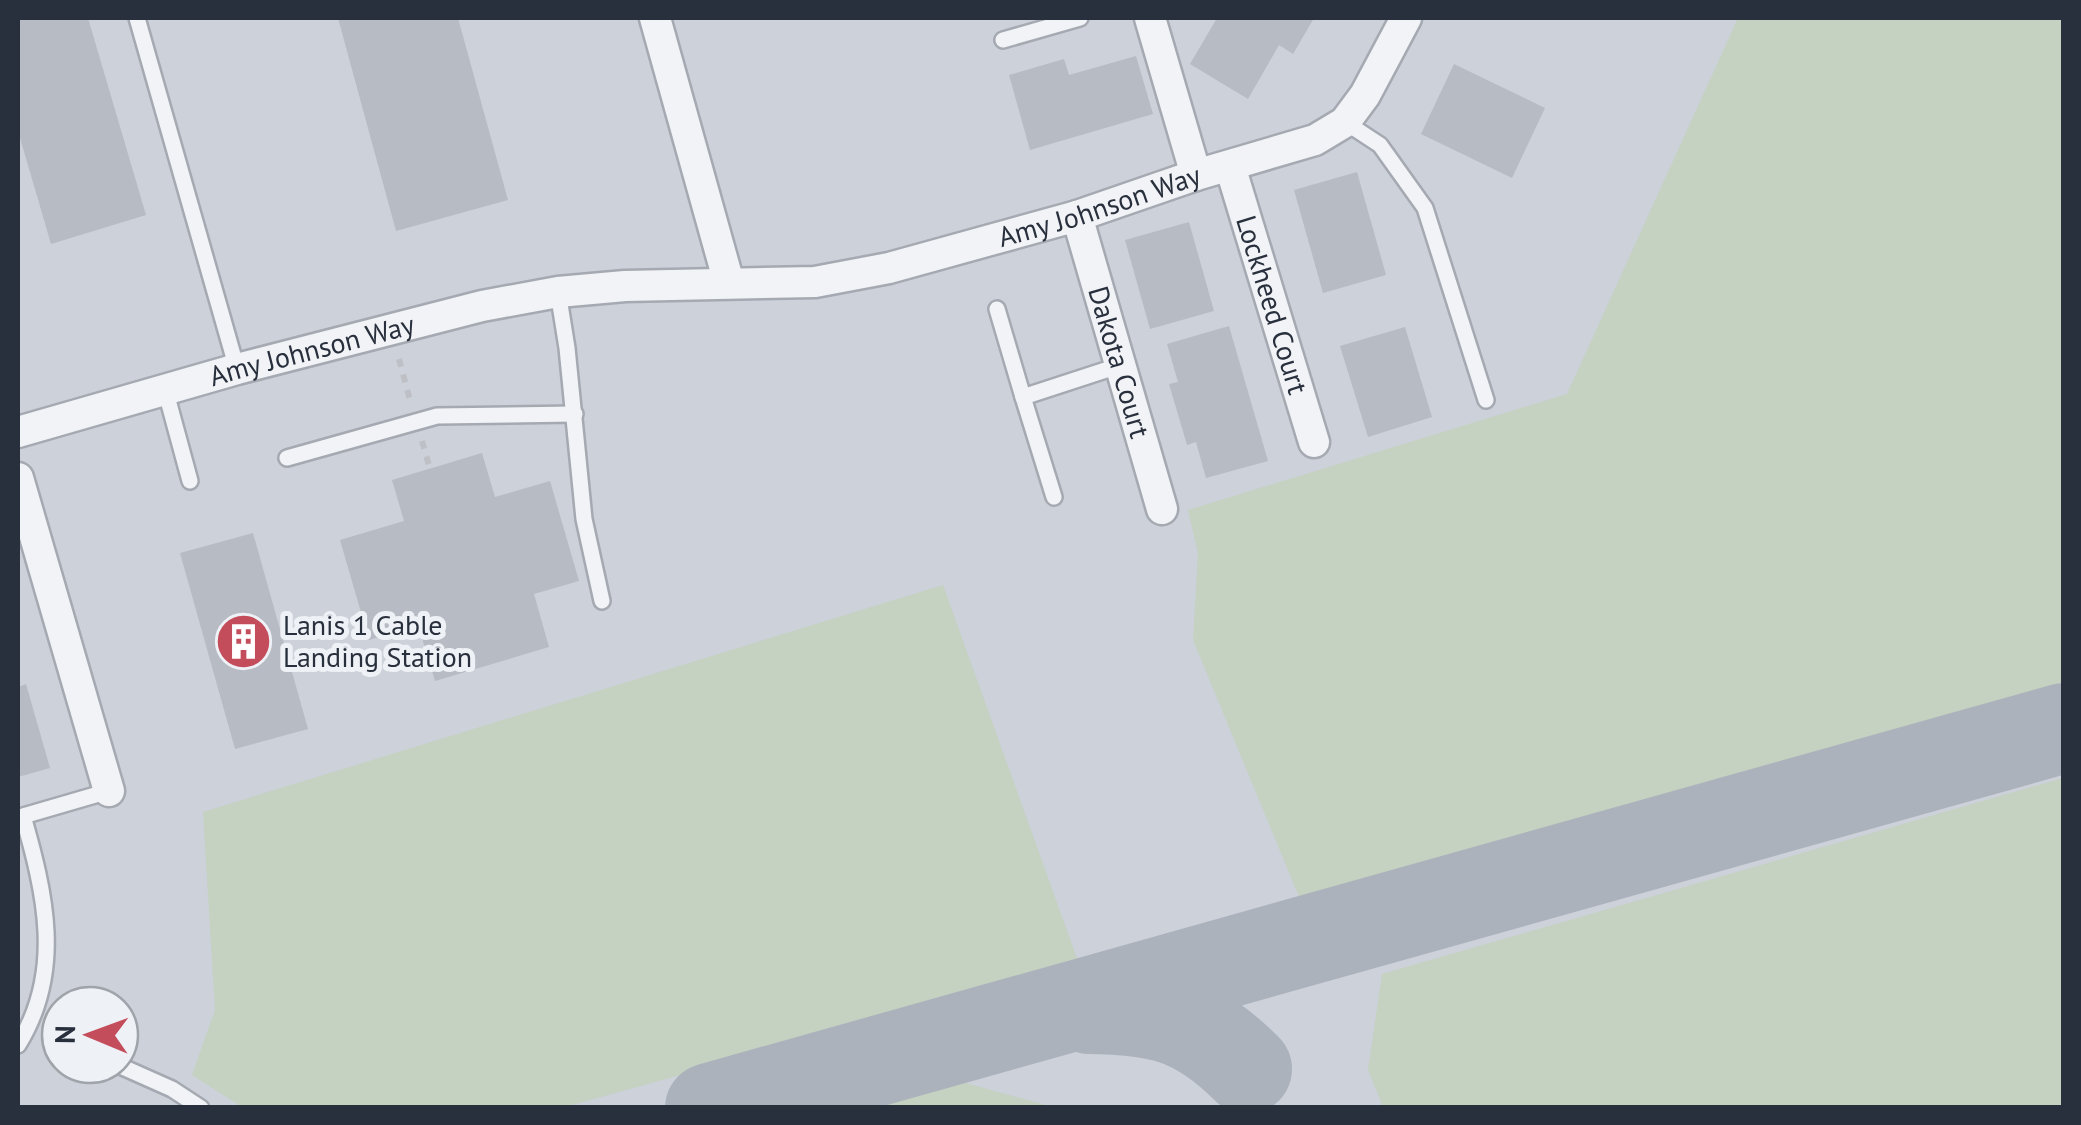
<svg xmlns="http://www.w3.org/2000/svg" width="2081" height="1125" font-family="'PT Sans',sans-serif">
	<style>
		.built { fill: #cdd1d9; fill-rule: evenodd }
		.green { fill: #c5d1c1 }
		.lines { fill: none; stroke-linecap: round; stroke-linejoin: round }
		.taxiway { stroke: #acb2bc; stroke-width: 90 }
		.building { fill: #b7bbc4 }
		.service-casing { stroke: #a5a9b1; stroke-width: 20 }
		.minor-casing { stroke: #a5a9b1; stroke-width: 35 }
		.path { stroke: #bec0c6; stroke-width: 6; stroke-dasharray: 8 8; stroke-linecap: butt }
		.service { stroke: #f2f3f6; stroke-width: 15 }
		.minor { stroke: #f2f3f6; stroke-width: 30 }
		.labels { text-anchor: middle; stroke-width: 10; stroke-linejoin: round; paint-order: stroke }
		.street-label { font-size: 28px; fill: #29303d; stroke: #eef1f5 }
		.poi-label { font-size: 28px; fill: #29303d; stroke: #eef1f5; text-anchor: start }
	</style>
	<rect width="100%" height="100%" fill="#dfe2e7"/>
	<path class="built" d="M18,18H2063V1107H18ZM60,1005H120V1065H60Z"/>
	<g class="green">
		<polygon points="1738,18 2063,18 2063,688 1304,909 1193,640 1198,553 1188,510 1567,394"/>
		<polygon points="943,585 1079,964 565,1107 242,1107 192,1075 215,1010 203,812"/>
		<polygon points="2063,778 2063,1107 1383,1107 1368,1070 1382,974"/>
		<polygon points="962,1082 1053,1107 876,1107"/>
	</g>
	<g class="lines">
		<g class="taxiway">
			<path d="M1089,1009C1160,1010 1196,1018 1247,1069"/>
			<polyline points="710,1108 2064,728"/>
		</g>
	</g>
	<g class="building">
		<polygon points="18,18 88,18 146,215 51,244 18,131"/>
		<polygon points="338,18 458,18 508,200 396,231"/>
		<polygon points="1217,18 1314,18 1293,54 1279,45 1248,99 1190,64"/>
		<polygon points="1136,56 1153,114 1030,150 1009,75 1064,59 1069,75"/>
		<polygon points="1454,64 1545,108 1512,178 1421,134"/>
		<polygon points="1357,172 1386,275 1323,293 1294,190"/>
		<polygon points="1189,222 1214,311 1150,329 1125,240"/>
		<polygon points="1229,326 1268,461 1206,478 1196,442 1187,445 1169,384 1178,382 1167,344"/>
		<polygon points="1405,327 1432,417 1368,437 1340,346"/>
		<polygon points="482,453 495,497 550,481 579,581 534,594 549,647 435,681 418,625 369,640 340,540 404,521 392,480"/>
		<polygon points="253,533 308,729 235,749 180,553"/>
		<polygon points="26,684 50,768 18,777 18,687"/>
	</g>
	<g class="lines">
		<defs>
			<g id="service">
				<polyline points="137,18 237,369"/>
				<polyline points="1003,40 1080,18"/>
				<polyline points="1345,122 1380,145 1425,208 1486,400"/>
				<polyline points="558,292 567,348 584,519 602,601"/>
				<polyline points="997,309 1023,397"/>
				<polyline points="165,389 190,481"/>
				<polyline points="287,458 437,416 575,414"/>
				<polyline points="1054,497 1023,397 1121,365"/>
				<path d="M18,1045C64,971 45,893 23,816L109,791"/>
				<polyline points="118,1065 172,1089 201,1108"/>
			</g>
			<g id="minor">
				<polyline points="655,18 729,283"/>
				<polyline points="1150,18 1196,175"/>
				<path id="s1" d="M1230,166L1314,442"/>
				<path id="s2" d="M1077,216L1162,509"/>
				<path id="s3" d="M18,432L237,369L482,306L558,292L625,286L815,282L889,268L1077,216L1196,175L1315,140L1345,122L1365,95L1406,18"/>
				<polyline points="18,478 109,791"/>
			</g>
		</defs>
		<use href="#service" class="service-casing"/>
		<use href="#minor" class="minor-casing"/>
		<g class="path">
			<polyline points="399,359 410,400"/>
			<polyline points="422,441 430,469"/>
		</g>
		<use href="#service" class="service"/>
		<use href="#minor" class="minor"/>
	</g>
	<defs>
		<symbol id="building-disc" viewBox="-11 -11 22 22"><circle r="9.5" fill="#c44d5c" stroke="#eef1f5"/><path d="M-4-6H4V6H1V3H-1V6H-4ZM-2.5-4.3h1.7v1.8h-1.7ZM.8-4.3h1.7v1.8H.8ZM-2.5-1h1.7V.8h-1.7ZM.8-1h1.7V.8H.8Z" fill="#fff"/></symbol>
	</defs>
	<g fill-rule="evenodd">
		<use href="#building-disc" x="212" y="610" width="63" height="63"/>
	</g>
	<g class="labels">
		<g class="street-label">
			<text dy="10" stroke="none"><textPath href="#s3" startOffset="1110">Amy Johnson Way</textPath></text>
			<text dy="10" stroke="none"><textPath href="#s1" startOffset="145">Lockheed Court</textPath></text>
			<text dy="10" stroke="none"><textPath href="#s3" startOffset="305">Amy Johnson Way</textPath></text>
			<text dy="10" stroke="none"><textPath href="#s2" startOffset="152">Dakota Court</textPath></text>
		</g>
		<g class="poi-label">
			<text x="283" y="635">Lanis 1 Cable<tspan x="283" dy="32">Landing Station</tspan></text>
		</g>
	</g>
	<rect width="2081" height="1125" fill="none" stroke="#29303d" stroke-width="40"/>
	<g transform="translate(90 1035) rotate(271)"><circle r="48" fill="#eef1f5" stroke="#9fa4ab" stroke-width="2.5"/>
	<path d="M0-8L18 38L0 25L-18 38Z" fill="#c44d5c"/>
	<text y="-15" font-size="28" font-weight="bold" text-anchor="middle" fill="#29303d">N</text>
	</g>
</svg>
